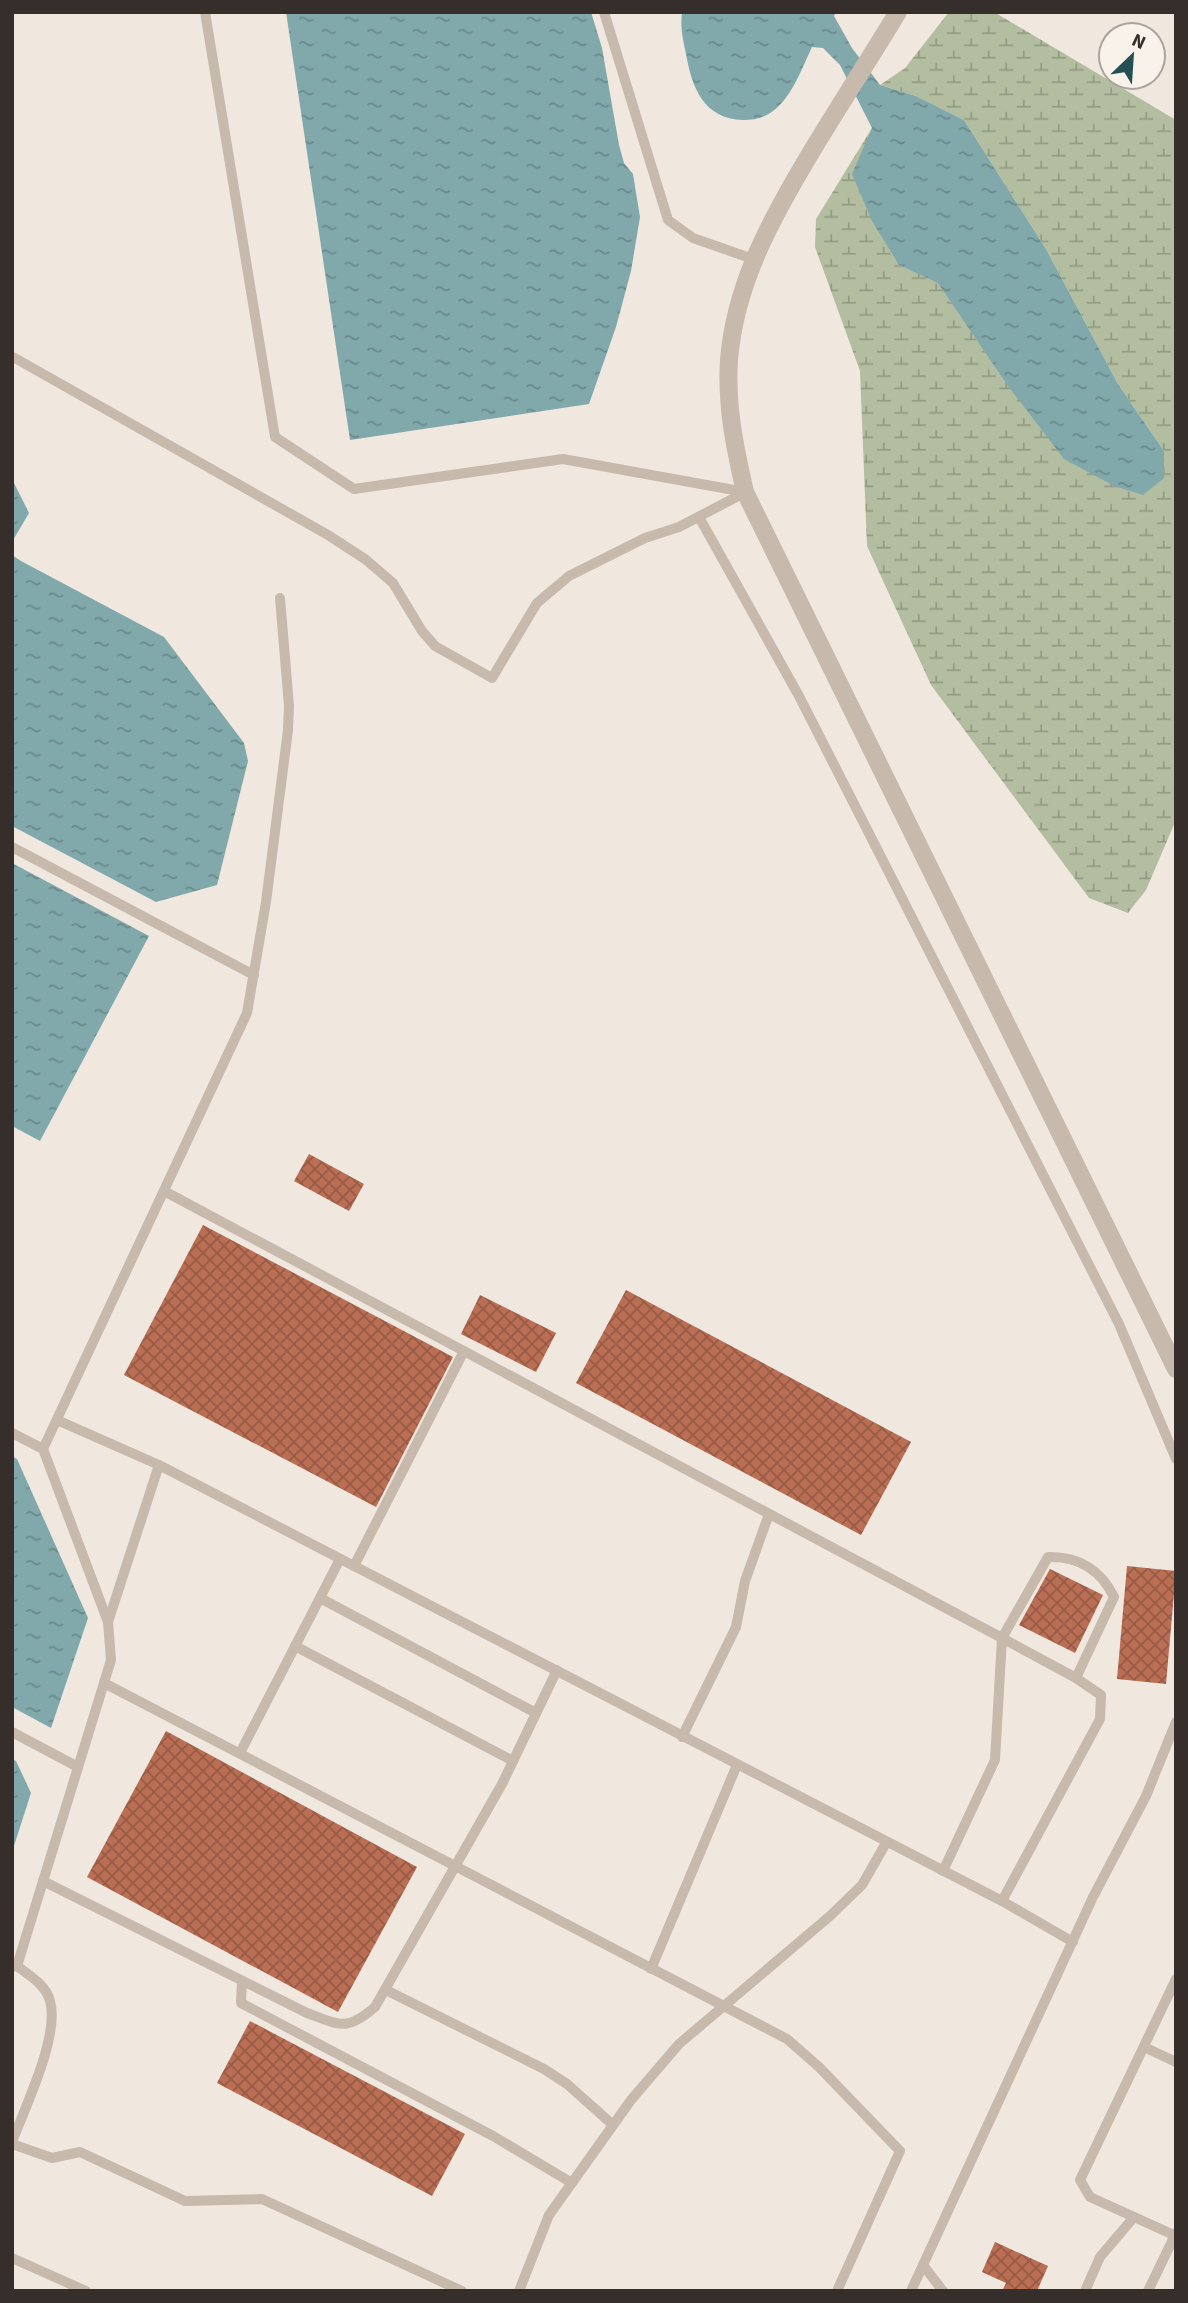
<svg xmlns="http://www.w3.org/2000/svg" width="1188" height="2303" font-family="'Source Sans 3',sans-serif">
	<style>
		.wetland { fill: url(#wetland-marsh) }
		.water { fill: url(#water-ripples) }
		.building { fill: url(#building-cross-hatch) }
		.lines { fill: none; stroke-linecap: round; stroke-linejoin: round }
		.service { stroke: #c7b9ac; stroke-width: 10 }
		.minor { stroke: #c7b9ac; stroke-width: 18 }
	</style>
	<defs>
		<pattern id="wetland-marsh" width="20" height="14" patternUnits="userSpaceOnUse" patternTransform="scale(1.75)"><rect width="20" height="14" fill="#b3bea0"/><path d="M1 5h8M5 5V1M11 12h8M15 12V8" fill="none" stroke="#929b83"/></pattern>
		<pattern id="water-ripples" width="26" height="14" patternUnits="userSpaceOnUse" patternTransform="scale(1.75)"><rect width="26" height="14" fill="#81a8aa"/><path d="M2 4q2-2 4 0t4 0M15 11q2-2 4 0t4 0" fill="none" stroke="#6a898b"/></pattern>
		<pattern id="building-cross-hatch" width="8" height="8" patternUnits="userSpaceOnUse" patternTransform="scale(1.75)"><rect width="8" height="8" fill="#ba6e54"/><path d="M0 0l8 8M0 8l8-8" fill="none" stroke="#985b46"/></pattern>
	</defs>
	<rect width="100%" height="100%" fill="#f0e8df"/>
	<polygon class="wetland" points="949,12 994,12 1176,120 1176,820 1146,890 1128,913 1089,898 931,685 867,546 860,371 815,247 816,219 872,128 899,265 938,282 1005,382 1164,451 1118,384 1046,249 964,120 916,96 880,85 905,68"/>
	<g class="water">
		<polygon points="286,12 591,12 602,48 619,145 624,163 633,174 640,217 631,271 616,327 589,404 350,440"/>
		<path d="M682,12H836L834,16L852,48L880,85L916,96L964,120L1046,249L1118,384L1164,451V478L1143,495L1114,486L1064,459L1005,382L938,283L899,265L872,221L852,174L872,128L840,65L823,48L812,47C802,68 792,97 773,111C763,118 755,120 743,120C704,119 692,88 686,54C683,39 680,28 682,12Z"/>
		<polygon points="12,479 29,513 12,542"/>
		<polygon points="12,555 21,561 164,637 244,743 248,761 217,885 156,902 12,826"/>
		<polygon points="12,863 149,936 40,1141 12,1126"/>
		<polygon points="12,1456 17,1459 88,1618 51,1728 12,1707"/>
		<polygon points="12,1759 16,1761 31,1793 12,1852"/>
	</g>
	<g class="building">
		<polygon points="309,1154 364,1184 349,1211 294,1181"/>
		<polygon points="203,1225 453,1357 376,1507 124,1375"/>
		<polygon points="626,1290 911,1442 861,1535 576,1383"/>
		<polygon points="480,1295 556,1333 536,1372 461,1334"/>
		<polygon points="1127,1566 1176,1571 1166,1684 1117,1679"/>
		<polygon points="1050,1569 1103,1595 1075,1653 1019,1625"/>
		<polygon points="166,1731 417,1867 338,2012 87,1877"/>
		<polygon points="250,2021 465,2134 432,2196 217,2083"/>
		<polygon points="995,2242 1048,2266 1037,2291 1002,2291 1006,2283 982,2272"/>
	</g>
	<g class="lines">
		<g class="service">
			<polyline points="205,12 275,437 354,489 563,459 745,492"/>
			<polyline points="604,12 668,220 693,238 753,259"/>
			<polyline points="13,357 328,535 365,559 393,583 422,631 435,646 492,678 537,603 569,576 645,538 679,527 744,493"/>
			<polyline points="699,517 799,696 1119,1324 1176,1459"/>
			<polyline points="12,847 254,975"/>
			<polyline points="164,1191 1002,1638 1076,1678 1101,1695 1100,1719 1002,1901"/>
			<polyline points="57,1420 159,1465 1002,1901 1073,1942"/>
			<polyline points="12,1433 43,1449 108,1622 111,1660 17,1966"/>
			<polyline points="43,1449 247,1013 266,902 288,730 289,706 280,598"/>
			<polyline points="354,1566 464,1351"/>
			<polyline points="320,1598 536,1713"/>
			<polyline points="108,1622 159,1465"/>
			<polyline points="295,1646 513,1761"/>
			<polyline points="104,1683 787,2039 819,2067 900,2151 837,2291"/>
			<polyline points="12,1732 78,1767"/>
			<polyline points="682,1737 736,1627 745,1581 769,1514"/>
			<polyline points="240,1753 340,1559"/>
			<path d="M943,1871L995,1760L1002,1638L1048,1557C1078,1556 1101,1570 1114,1597L1076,1678"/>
			<path d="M43,1881L307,2013C340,2025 346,2032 375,2007L502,1784L557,1670"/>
			<polyline points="651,1969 737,1765"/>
			<polyline points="1176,1979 1080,2180 1090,2197 1176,2236"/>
			<polyline points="242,1981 241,2003 493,2136 572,2183"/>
			<polyline points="386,1990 544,2069 567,2084 613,2125"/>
			<polyline points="1144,2047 1176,2062"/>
			<path d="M12,2142C25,2107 60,2036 50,2001C46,1985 29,1975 17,1966L13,1967"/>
			<polyline points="12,2144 52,2158 80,2152 185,2201 262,2199 462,2291"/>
			<polyline points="12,2258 86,2291"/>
			<polyline points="923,2265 943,2291"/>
			<polyline points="519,2291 549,2215 631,2100 679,2044 830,1916 862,1885 886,1843"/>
			<polyline points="911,2291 1093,1897 1146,1796 1176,1722"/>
			<polyline points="1085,2291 1100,2257 1134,2217"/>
			<polyline points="1148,2291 1176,2233"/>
		</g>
		<path class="minor" d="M898,12C870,58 841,103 813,149C774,214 735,282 729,360C726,406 735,448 745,492L1176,1369"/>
	</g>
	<rect width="1188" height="2303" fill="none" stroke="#362e2a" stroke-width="28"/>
	<g transform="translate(1132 56) rotate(25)"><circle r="33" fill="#f8f2eb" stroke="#aaa49e" stroke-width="2"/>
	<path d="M0-5L12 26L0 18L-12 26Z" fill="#244f53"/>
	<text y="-10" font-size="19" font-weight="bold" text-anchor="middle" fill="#362e2a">N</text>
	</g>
</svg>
